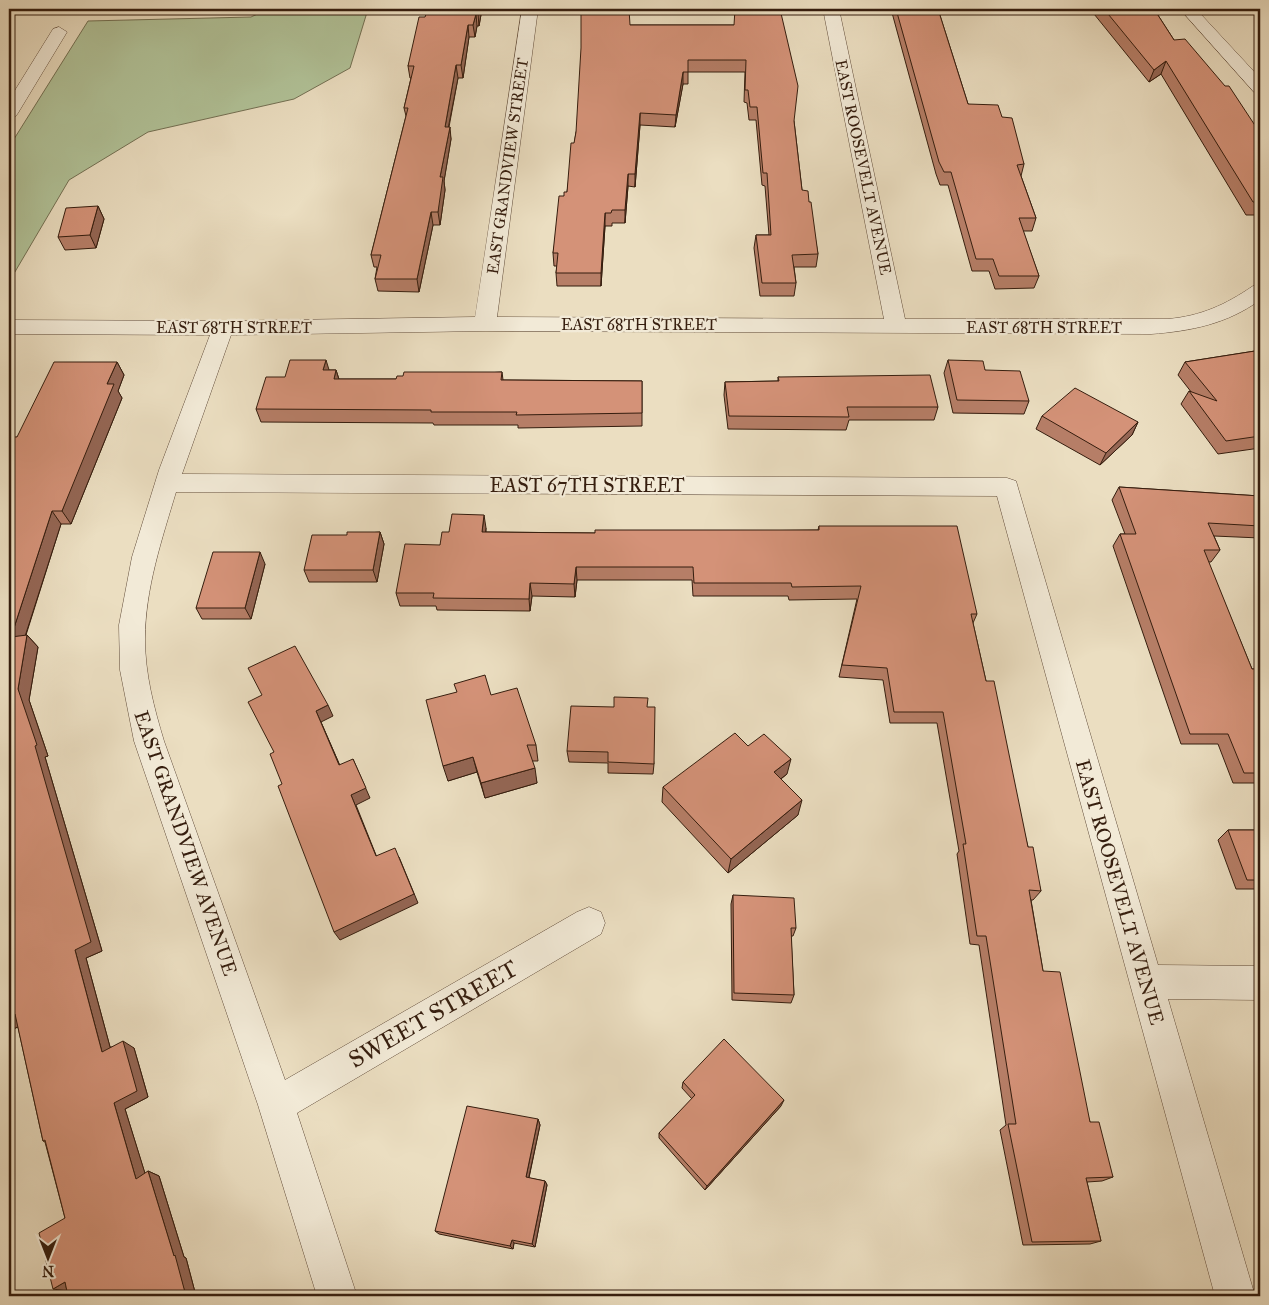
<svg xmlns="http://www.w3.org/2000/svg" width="1269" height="1305" font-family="'IM FELL Great Primer',serif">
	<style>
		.green { fill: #b1c298; stroke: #737053 }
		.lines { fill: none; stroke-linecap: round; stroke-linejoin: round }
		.street-casing { stroke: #624d3b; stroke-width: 1 }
		.street { fill: #f2ead7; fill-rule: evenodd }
		.wall { fill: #b67e67; stroke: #351d0e }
		.shaded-wall { fill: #946654; stroke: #351d0e }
		.building { fill: #d49278; stroke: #351d0e }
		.labels { text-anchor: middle; stroke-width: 4.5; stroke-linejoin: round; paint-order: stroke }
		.far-street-label { font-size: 16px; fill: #351d0e; stroke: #f2ead7 }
		.street-label { font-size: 20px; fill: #351d0e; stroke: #f2ead7 }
		.near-street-label { font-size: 24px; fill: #351d0e; stroke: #f2ead7 }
	</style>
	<rect width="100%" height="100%" fill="#ebdec1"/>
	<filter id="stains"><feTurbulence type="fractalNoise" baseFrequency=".004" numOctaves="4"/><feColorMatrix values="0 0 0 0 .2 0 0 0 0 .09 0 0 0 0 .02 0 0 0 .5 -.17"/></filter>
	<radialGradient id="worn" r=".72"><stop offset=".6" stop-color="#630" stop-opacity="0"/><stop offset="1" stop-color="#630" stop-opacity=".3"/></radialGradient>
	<polygon class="green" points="268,9 368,9 350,68 294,99 148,132 69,180 9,282 9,147 88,21 251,17"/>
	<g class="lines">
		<defs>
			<g id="street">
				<path d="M522,9H538L497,317L884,319L823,9H839L905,319H1168C1201,316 1225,305 1253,286L1260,285V300C1227,324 1191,331 1151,334L485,331L231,335L182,474L1007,478L1016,481L1158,965L1260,966V1000L1168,999L1255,1296H1215L997,496L176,492C162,539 145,589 145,639C145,674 154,708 164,741L285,1080L577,912L589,907L601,912L605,923L601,934L297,1113L357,1296H317L258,1105L134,741L120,670L119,625L132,557L159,470L210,335L9,334V320L223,321L475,317Z"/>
				<polygon points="1180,9 1196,9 1260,78 1260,93 1254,92"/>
				<polygon points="59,27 67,32 18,113 15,117 9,118 9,100 53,29"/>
			</g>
		</defs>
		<use href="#street" class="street-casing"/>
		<use href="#street" class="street"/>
	</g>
	<g class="wall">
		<polygon points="482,9 479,26 477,26 475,37 469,37 463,78 458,78 449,127 451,139 444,181 445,190 440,225 433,225 419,292 378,291 375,279 377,267 374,267 371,255 406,116 404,108 411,78 410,78 408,66 425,17"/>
		<polygon points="891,9 938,9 968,104 1002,117 1024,164 1021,176 1036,218 1032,231 1023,231 1039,276 1034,288 995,289 989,271 972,271 948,185 940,185 936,174"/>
		<polygon points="1090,9 1154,9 1174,40 1260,133 1260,215 1246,215 1161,74 1149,82"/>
		<polygon points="630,25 734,25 794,121 802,190 809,202 818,254 816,267 794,267 796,283 794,296 760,296 754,248 756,235 769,235 765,186 762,185 756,120 749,120 747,103 744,102 745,72 688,72 688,84 683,84 675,127 640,125 635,187 628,186 625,223 612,223 612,226 605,226 601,286 557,286 556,273 557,266 554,266 553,253 564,196 567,192 576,132"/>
		<polygon points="98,206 104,219 96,248 65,250 58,237"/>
		<polygon points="1260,350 1260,448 1218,454 1181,404 1189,391 1192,393 1178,375 1185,362 1255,351"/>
		<polygon points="948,360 985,370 1029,401 1024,414 953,413 944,373"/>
		<polygon points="117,362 124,375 118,391 122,398 71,524 61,524 26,635 27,635 38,647 29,700 48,756 45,757 102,951 86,958 110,1047 134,1048 148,1097 125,1109 145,1174 148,1171 159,1176 184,1257 186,1258 196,1296 65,1218 45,1142 43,1141 18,1027 9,1031 9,439 17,437"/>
		<polygon points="329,370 336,370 339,379 396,379 502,372 503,380 642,381 642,426 518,428 518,425 434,425 433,423 261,422 256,409"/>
		<polygon points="778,377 938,407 934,420 849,420 846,430 728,429 724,395 725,382 778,381"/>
		<polygon points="1042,416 1138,422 1132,435 1100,465 1036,429"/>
		<polygon points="1119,487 1260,496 1260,538 1214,536 1220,550 1211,562 1208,562 1252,669 1260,669 1260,783 1233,783 1218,744 1181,744 1113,546 1120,534 1125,534 1112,500"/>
		<polygon points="819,526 977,614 973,623 986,681 1028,847 1041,891 1033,900 1031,900 1043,971 1090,1122 1113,1177 1102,1181 1087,1182 1101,1241 1090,1244 1023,1245 1000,1130 1006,1125 979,945 970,944 957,854 959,851 937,723 890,723 883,680 839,677 857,599 789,600 788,596 693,596 692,580 577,580 575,597 532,596 530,611 437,610 436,606 400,606 396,593 440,545 449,532 486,528 486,532 595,533 818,530"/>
		<polygon points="380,532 384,544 377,582 309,582 304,570 347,535"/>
		<polygon points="265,564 251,619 202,619 196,608"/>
		<polygon points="491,695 536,745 538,761 532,761 537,783 485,798 477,772 448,781"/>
		<polygon points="614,707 647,707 654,764 653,774 608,773 608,763 569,762 567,751"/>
		<polygon points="748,746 787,774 781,779 798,815 728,873 662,802 663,787"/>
		<polygon points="1228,830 1260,830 1260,889 1236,889 1218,840"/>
		<polygon points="733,895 796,928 793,936 791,936 794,995 791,1003 732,1000 731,904"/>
		<polygon points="683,1082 781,1106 705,1190 659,1138 659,1133 692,1099 682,1088"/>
		<polygon points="538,1119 540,1125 529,1178 545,1181 547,1185 535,1247 514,1243 513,1249 439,1234 435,1231"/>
	</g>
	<g class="shaded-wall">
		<polygon points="478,9 482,9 479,26 478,14"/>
		<polygon points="476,14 477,26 475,37 473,25"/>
		<polygon points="468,25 469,37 463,78 461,65"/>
		<polygon points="1166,61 1161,74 1149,82 1154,70"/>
		<polygon points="456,65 458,78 446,139 445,127"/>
		<polygon points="683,72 683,84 675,127 676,115"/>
		<polygon points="640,113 640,125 635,187 635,174"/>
		<polygon points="450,127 451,139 444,181 445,190 440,225 438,212 440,177"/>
		<polygon points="628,174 628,186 625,223 625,210"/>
		<polygon points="98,206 104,219 96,248 90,235"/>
		<polygon points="431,212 433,225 419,292 417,279"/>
		<polygon points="605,213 605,226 601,286 601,273"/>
		<polygon points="326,360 330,373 323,370"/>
		<polygon points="117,362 124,375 118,391 122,398 71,524 62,511 107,384"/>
		<polygon points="336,370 340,383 334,379"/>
		<polygon points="1138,422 1132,435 1100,465 1106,453"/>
		<polygon points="52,511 61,524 21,649 11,637"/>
		<polygon points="484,515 486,528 484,545 482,532"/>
		<polygon points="380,532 384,544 377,582 373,570"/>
		<polygon points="260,552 265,564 251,619 245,608"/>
		<polygon points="576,567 577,580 575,597 574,584"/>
		<polygon points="530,583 532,596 530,611 529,599"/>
		<polygon points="27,635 38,647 29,700 48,756 45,757 102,951 86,958 113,1058 102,1052 75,950 18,689"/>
		<polygon points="328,705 333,716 321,722 344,775 316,711"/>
		<polygon points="473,757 477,772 448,781 443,766"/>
		<polygon points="353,759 370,798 356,805 380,865 376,856 351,795"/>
		<polygon points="791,759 787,774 770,787 774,772"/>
		<polygon points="535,768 537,783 485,798 481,783"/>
		<polygon points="802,800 798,815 728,873 731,859"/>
		<polygon points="399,857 418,903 340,940 334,932"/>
		<polygon points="15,1014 28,1022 9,1031 9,1017"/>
		<polygon points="123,1041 134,1048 148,1097 125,1109 148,1183 136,1179 114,1103"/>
		<polygon points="784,1100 781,1106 705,1190 707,1186"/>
		<polygon points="538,1119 540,1125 528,1181 526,1177"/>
		<polygon points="148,1171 159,1176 184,1257 186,1258 196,1296 186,1296"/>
		<polygon points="545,1181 547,1185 535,1247 532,1244"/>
		<polygon points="512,1240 514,1243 513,1249 510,1246"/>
		<polygon points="65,1282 67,1291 53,1289"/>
	</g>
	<g class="building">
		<polygon points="428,9 478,9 478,14 476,14 473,25 468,25 461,65 456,65 445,127 450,127 440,177 443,177 438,212 431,212 417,279 375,279 381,255 371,255 408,108 404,108 414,66 408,66 419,17 425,17"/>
		<polygon points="581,9 629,9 630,25 734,25 735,9 780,9 798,86 794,121 802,190 808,191 809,202 811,202 818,254 792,255 796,283 762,283 756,235 771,235 767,173 763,173 757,107 750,107 748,90 745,90 746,60 688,60 688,72 683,72 676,115 640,113 635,174 628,174 625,210 612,210 611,213 605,213 601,273 556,273 558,253 553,253 559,196 564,196 564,192 567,192 571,143 574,143 576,132 581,48"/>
		<polygon points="896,9 938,9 968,104 998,105 1002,117 1012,118 1024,164 1017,165 1036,218 1019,218 1039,276 999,276 993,259 976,259 951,172 944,172 939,162"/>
		<polygon points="1104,9 1154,9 1174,40 1185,39 1225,86 1229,86 1260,133 1260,202 1253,202 1166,61 1154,70"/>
		<polygon points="98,206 90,235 58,237 66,208"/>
		<polygon points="1260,350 1260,436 1226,441 1189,391 1217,401 1185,362 1255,351"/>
		<polygon points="290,360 326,360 323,370 336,370 334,379 396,379 397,376 403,376 404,372 502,372 501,380 642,381 642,413 516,415 517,412 431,412 431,410 256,409 266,377 285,377"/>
		<polygon points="948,360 983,361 985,370 1020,371 1029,401 957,400"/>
		<polygon points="54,362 117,362 107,384 114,384 62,511 52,511 11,637 27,635 18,689 37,745 35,746 91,942 75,950 102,1052 123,1041 137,1091 114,1103 136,1179 148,1171 174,1256 175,1255 186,1296 68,1296 65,1282 53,1289 39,1233 65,1218 45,1140 43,1141 15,1014 9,1017 9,439 10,437 17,437"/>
		<polygon points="930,375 938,407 847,407 849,417 729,416 725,382 779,381 778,377"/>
		<polygon points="1075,388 1138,422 1106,453 1042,416"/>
		<polygon points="1119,487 1260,496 1260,526 1208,523 1220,550 1204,550 1252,669 1260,669 1260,773 1244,773 1228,734 1190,734 1120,534 1136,534"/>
		<polygon points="452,514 484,515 482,532 595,533 595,530 819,530 819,526 957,526 977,614 971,614 986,681 994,681 1028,847 1033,847 1041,891 1029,890 1043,971 1060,972 1090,1122 1099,1122 1113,1177 1086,1178 1101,1241 1032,1242 1008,1124 1016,1124 986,936 977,936 963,844 966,844 943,712 894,712 887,668 842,665 861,586 792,587 791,583 694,583 693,567 576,567 574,584 530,583 529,599 433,598 434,593 396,593 405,544 440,545 442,532 449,532"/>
		<polygon points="347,532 380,532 373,570 304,570 312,535 347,535"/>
		<polygon points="213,552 260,552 245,608 196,608"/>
		<polygon points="295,646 328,705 316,711 339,765 353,759 366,788 351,795 376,856 395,848 414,894 334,932 278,786 282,784 270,754 274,752 248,702 262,695 248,668"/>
		<polygon points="485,675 491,695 517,688 536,745 527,745 535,768 481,783 473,757 443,766 426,700 457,692 454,684"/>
		<polygon points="614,697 648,698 647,707 655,707 654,764 608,762 608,752 567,751 571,706 614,707"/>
		<polygon points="735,733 748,746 764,734 791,759 774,772 802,800 731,859 663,787"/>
		<polygon points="1228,830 1260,830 1260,880 1247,880"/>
		<polygon points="733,895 794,898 796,928 791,928 794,995 734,993"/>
		<polygon points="724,1039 784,1100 707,1186 659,1133 695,1095 683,1082"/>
		<polygon points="467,1106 538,1119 526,1177 545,1181 532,1244 512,1240 510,1246 435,1231"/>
	</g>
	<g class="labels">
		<g class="far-street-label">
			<text transform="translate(507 166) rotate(-82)" y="6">EAST GRANDVIEW STREET</text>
			<text transform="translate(864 167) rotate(78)" y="6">EAST ROOSEVELT AVENUE</text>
			<text x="639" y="330">EAST 68TH STREET</text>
			<text x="234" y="333">EAST 68TH STREET</text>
			<text x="1044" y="333">EAST 68TH STREET</text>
		</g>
		<g class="street-label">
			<text x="587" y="492">EAST 67TH STREET</text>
			<text transform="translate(186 843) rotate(71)" y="7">EAST GRANDVIEW AVENUE</text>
			<text transform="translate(1120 892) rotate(74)" y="7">EAST ROOSEVELT AVENUE</text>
		</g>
		<g class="near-street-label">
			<text transform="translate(433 1014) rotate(-30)" y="8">SWEET STREET</text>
		</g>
	</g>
	<rect width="1269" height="1305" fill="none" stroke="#ebdec1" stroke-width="30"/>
	<rect x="10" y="10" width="1249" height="1285" fill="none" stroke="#351d0e" stroke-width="2.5"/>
	<rect x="15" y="15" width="1239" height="1275" fill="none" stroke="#351d0e"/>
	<g transform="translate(48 1258) rotate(180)" stroke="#f2ead7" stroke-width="4" paint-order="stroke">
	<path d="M0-4L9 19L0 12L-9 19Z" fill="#351d0e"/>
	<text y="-8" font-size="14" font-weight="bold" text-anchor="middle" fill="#351d0e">N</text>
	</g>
	<rect width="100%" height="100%" filter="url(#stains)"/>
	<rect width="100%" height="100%" fill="url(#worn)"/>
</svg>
